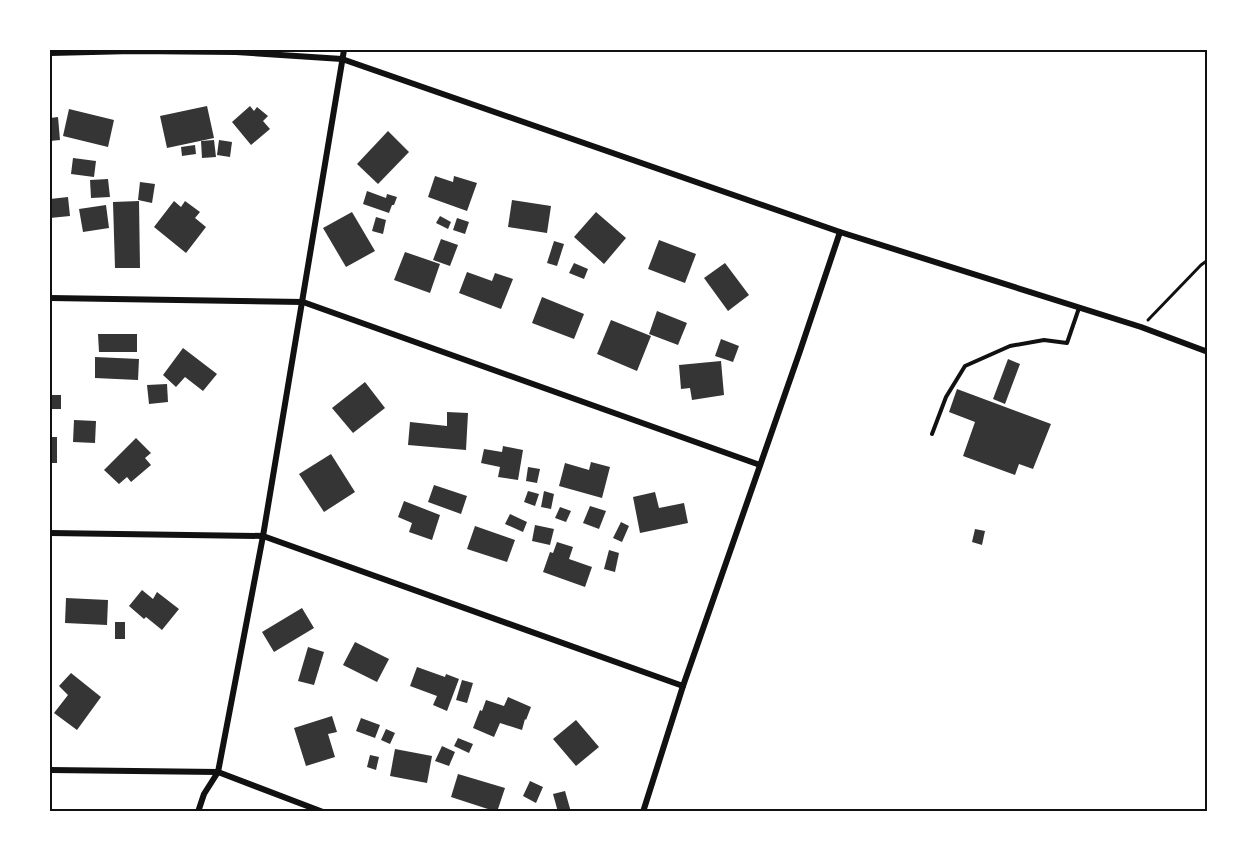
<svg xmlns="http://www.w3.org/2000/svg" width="1257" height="861" font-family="Inter,sans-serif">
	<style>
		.building { fill: #353535 }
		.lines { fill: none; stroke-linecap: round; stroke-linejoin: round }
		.path { stroke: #111; stroke-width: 3 }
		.service { stroke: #111; stroke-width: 4 }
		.minor { stroke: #111; stroke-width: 6 }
		.neatline { fill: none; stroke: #111; stroke-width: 2 }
	</style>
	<rect width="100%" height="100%" fill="#fff"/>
	<g class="building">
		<polygon points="207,106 214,138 167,148 160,116"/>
		<polygon points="250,106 254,111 257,107 268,116 263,121 270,129 251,145 232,122"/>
		<polygon points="69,109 114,120 108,147 63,136"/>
		<polygon points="58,117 60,140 50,141 50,118"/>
		<polygon points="388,131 409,152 378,184 357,164"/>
		<polygon points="214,140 216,157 202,158 201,141"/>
		<polygon points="219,140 232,142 230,157 217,155"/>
		<polygon points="195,145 196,154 182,156 181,147"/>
		<polygon points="73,158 96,161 94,177 71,174"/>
		<polygon points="435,176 453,182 454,176 477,183 467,211 428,197"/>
		<polygon points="108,179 110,197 91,198 90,180"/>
		<polygon points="140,182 155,184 152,203 138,200"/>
		<polygon points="367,191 386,198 387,194 397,197 394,205 392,205 389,213 363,204"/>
		<polygon points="68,197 70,216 50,218 50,199"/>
		<polygon points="512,200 551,206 547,233 508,227"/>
		<polygon points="139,201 140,268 115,268 113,202"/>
		<polygon points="174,201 181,207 185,201 200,212 195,218 206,227 186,253 154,227"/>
		<polygon points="106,205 109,228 83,232 79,209"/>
		<polygon points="352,212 375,251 346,267 323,228"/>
		<polygon points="596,212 626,238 604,264 574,237"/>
		<polygon points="440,216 451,222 448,229 436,223"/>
		<polygon points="376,217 386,220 383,234 372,231"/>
		<polygon points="457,218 469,222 465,234 453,230"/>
		<polygon points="441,239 458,245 450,266 433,260"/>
		<polygon points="659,240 696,254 685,283 648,269"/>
		<polygon points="554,241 564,244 557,266 547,263"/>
		<polygon points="405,252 440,264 430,293 394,280"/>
		<polygon points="574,263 588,269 584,279 569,273"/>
		<polygon points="725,263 749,295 728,311 704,278"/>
		<polygon points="467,272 492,281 495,273 513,279 501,309 459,293"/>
		<polygon points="542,297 584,314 574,339 532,323"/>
		<polygon points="657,311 687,323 678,345 649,334"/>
		<polygon points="611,320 651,336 637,371 597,354"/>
		<polygon points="98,334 137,334 137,352 99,352"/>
		<polygon points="721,339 739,346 733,362 715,356"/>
		<polygon points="183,348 217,374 203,391 185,377 176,387 163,375"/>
		<polygon points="95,357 139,359 138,380 95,378"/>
		<polygon points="1008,359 1020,364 1005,404 993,399"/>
		<polygon points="721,361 724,395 692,400 690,388 681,389 679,365"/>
		<polygon points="365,382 385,408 353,433 332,408"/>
		<polygon points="167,384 168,402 149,404 147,385"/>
		<polygon points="957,389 1051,424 1033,469 1019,464 1015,475 963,456 975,422 949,412"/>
		<rect x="50" y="395" width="11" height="14"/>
		<polygon points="447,412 468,413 466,450 408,445 410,422 447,426"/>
		<polygon points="74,420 96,421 95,443 73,442"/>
		<rect x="50" y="437" width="7" height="26"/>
		<polygon points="136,438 151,453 145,458 151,465 131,482 127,477 119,484 104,470"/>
		<polygon points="503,446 523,450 518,480 498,477 500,467 481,463 484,449 502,452"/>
		<polygon points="331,454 355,492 324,512 299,474"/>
		<polygon points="591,462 610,467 602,498 559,486 565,463 589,470"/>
		<polygon points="528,467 540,469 537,483 526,481"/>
		<polygon points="434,485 467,496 461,514 428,502"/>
		<polygon points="528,491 539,494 535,506 524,502"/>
		<polygon points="544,491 554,494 551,509 541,507"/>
		<polygon points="655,492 659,508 684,503 688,523 640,533 633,497"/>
		<polygon points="404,501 440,515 432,540 409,532 412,523 398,517"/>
		<polygon points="590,506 606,511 599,529 583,523"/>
		<polygon points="560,507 571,511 566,522 555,518"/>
		<polygon points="510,514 527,522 523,532 505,524"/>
		<polygon points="621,522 629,526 622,542 613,538"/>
		<polygon points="535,525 554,529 550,545 532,541"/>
		<polygon points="475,526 515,540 507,562 467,549"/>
		<polygon points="975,529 985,531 982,545 972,542"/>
		<polygon points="557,542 573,547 569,559 592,567 585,587 543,572 550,552 553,553"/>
		<polygon points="609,550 619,553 615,572 604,569"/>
		<polygon points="142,590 153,599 157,592 179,609 162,630 146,617 144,619 129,606"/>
		<polygon points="66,598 108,600 107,625 65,623"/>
		<polygon points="302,608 314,628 274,652 262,632"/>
		<rect x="115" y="622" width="10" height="17"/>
		<polygon points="355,642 389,659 377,682 343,665"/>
		<polygon points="308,647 324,652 314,685 298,681"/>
		<polygon points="417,667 445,677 446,674 459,679 447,711 433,705 437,696 410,686"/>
		<polygon points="71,673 101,697 77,730 54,713 68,695 59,686"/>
		<polygon points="462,680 473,683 467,703 456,700"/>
		<polygon points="508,697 531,707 526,720 525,719 522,730 500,723 494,737 473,728 480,710 482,711 486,700 504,706"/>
		<polygon points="332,716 337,732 328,734 335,757 306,766 294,728"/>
		<polygon points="361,718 380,725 375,738 356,731"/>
		<polygon points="576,720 599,747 576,766 553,739"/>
		<polygon points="386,729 395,733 390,744 381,740"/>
		<polygon points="458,738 473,744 469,753 454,746"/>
		<polygon points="442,746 455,752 449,766 435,761"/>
		<polygon points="395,749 432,756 427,783 390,776"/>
		<polygon points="370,755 379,757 376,770 367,767"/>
		<polygon points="458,774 505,788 497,812 451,797"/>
		<polygon points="530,781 543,787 536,803 523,796"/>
		<polygon points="565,791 571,812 558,812 553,794"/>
	</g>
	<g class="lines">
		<polyline class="path" points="1148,320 1201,265 1208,260"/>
		<polyline class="service" points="932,434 946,397 965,366 1010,346 1044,340 1067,343 1079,308"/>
		<g class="minor">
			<polyline points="50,53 133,51 236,52 342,59 840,232 1141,327 1208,352"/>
			<polyline points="50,298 303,302 760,465"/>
			<polyline points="50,533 263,536 683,686"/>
			<polyline points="50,770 218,772 323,812"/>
			<polyline points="198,812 204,794 218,772 263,536 344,50"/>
			<polyline points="643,812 683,686 800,351 840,232"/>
		</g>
	</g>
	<rect width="1257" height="861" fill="none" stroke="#ffffff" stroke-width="102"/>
	<rect x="51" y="51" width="1155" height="759" class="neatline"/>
</svg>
